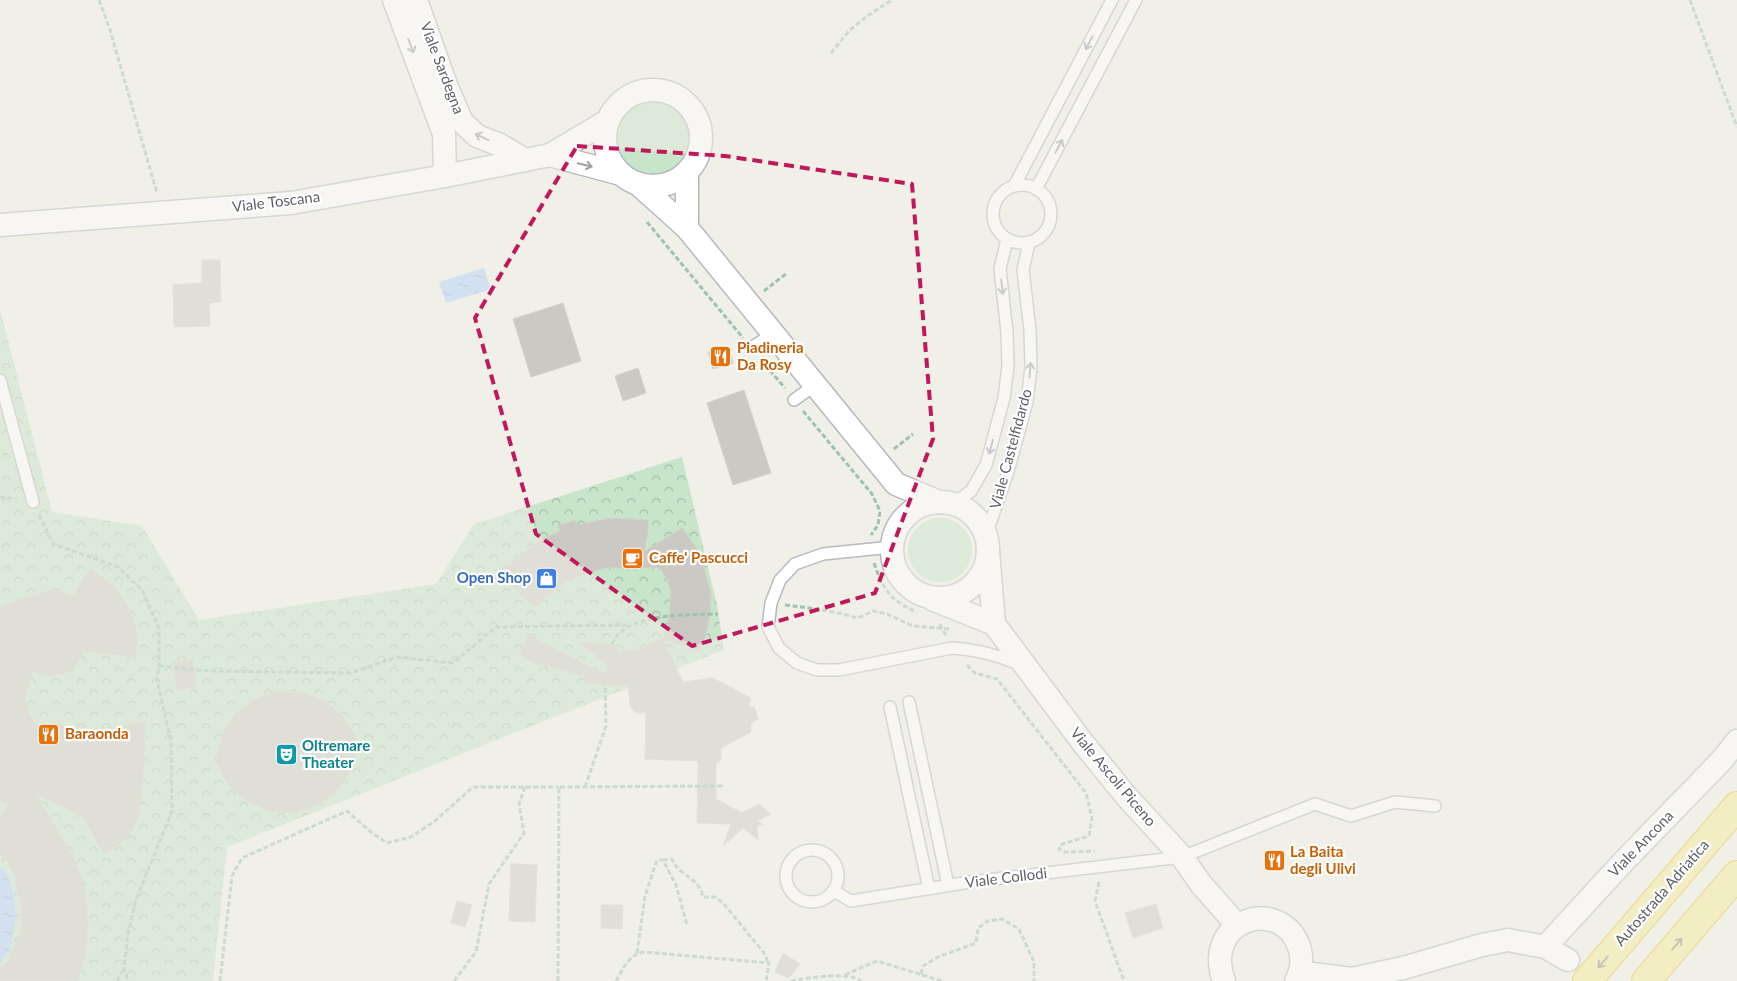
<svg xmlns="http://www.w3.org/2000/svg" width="1737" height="981" font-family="Lato,sans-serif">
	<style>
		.green { fill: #c6e5ca }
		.forest { fill: url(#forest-crowns) }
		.water { fill: url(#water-ripples) }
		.building { fill: #cbc9c4; stroke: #d4d2c6 }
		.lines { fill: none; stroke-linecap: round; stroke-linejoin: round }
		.service-casing { stroke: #b7b9bd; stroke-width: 14 }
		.minor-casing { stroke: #b7b9bd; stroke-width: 25 }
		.motorway-casing { stroke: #e7c011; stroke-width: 30 }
		.path { stroke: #9ec3ae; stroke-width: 3; stroke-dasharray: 5 2.5; stroke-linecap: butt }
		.service { stroke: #fff; stroke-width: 11 }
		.minor { stroke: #fff; stroke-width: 22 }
		.motorway { stroke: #f6eb99; stroke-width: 28 }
		.oneway { stroke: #9fa0a4 }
		.oneway2 { stroke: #949178 }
		.marked { fill: none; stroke: #c2185b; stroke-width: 4; stroke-dasharray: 10 6; stroke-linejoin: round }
		.labels { text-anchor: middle; stroke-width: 4.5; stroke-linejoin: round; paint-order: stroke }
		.street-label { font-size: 15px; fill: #5f6167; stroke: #fff }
		.food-label { font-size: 15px; font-weight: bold; fill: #c56008; stroke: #fff; text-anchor: start }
		.shop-label { font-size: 15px; font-weight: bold; fill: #366cbe; stroke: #fff; text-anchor: end }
		.culture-label { font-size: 15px; font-weight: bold; fill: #0d838f; stroke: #fff; text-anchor: start }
	</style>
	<defs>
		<pattern id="forest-crowns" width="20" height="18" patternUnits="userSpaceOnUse" patternTransform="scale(1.25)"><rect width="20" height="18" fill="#c6e5ca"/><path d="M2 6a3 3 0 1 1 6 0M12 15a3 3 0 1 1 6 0" fill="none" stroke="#a4bda8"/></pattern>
		<pattern id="water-ripples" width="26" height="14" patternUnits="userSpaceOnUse" patternTransform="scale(1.25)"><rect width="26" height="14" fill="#aecef9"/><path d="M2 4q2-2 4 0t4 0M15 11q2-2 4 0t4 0" fill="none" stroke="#91abcd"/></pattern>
	</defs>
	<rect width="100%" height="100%" fill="#f0efe8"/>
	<g class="green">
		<circle cx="653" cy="138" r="41"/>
		<circle cx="940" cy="550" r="32"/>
	</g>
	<polygon class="forest" points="0,309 52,512 142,526 199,620 436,584 474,524 682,457 717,605 724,650 227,847 213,981 0,981"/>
	<g class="water">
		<polygon points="484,268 491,289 446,303 439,282"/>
		<path d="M3,868C19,892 21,941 0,963V869Z"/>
	</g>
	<g class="building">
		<polygon points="202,260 220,260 221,302 209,303 210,326 174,327 173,285 202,283"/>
		<polygon points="563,303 581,361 531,377 513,319"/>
		<polygon points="728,346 733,363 713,369 708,352"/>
		<polygon points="638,368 646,393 623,401 615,376"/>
		<polygon points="744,390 771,473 733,485 707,403"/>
		<polygon points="610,518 649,520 645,551 682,528 696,547 702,560 711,593 710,615 706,635 699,650 663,640 683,682 713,678 751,698 749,706 755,708 758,719 751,723 751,732 721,748 721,760 716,763 716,799 742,813 759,804 771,814 757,821 764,825 757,825 758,840 743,828 723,846 731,824 697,823 698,761 645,759 646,713 636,713 632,709 630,705 628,686 585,683 585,676 537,664 519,655 529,635 604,674 609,666 580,643 615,644 618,651 637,650 662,638 663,639 669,618 671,593 667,579 660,568 605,568 579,576 563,584 544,598 536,608 520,595 521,594 500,576 519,555 541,540 560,531 558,526 575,520 577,525"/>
		<polygon points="90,568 113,585 124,599 133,618 138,636 136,657 84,651 78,663 71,671 62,674 47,676 32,672 25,699 31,717 41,731 58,724 70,727 96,739 127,725 145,721 145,750 140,811 132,832 118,846 104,854 82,816 36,794 75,860 85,888 88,924 85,957 77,981 0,981 0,968 6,963 15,946 21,930 22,909 14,875 8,863 0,854 0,817 8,805 0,800 0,606 51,590 59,591 73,596"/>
		<polygon points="193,659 197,687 177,690 173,662"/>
		<polygon points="278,691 302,692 325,701 343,717 356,738 357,748 350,772 336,792 316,806 293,813 269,811 246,801 228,785 216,762 222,735 235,714 255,699"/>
		<polygon points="511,864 537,865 535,922 509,921"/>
		<polygon points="457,901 472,905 465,927 451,923"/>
		<polygon points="1156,904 1163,928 1133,938 1125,913"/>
		<polygon points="601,905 623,905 622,929 601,928"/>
		<polygon points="783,953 800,964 789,978 775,972"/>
	</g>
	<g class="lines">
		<defs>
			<g id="service">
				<circle cx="1022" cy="214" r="29"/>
				<polyline points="1014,186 1112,0"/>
				<polyline points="1036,189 1136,0"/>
				<polyline points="751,348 773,334"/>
				<polyline points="0,380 33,502"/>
				<polyline points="794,400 815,385"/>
				<polyline points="953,504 971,491 986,465 1004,398 1008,366 1007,332 1000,269 1007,239"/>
				<polyline points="986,535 1008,472 1027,402 1031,367 1030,330 1023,270 1029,242"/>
				<path d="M892,547L823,554L795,564L780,580L771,603L768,627L779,648L797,663L817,670H839L952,648C976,649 997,655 1019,664"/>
				<polyline points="909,702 948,885"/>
				<polyline points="890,707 929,889"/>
				<circle cx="812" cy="876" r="26"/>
				<polyline points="834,891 851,901 970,882 1182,857 1315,804 1351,816 1395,802 1435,806"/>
			</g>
			<g id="minor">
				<polyline points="394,0 444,134 445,176"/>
				<polyline points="416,0 446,85 462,122 477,136 500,145 525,160"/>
				<circle cx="653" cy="138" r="48"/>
				<polyline points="550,155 621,174"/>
				<polyline points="687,172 687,228"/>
				<polyline points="637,183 687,228 896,484 939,502"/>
				<polyline points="0,225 291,203 445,176 550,155 609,120"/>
				<circle cx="940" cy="550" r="48"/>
				<polyline points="988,551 994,624 1083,743 1127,797 1182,857 1201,884 1237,925"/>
				<polyline points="932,599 994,624"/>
				<polyline points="1545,947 1626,859 1722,760 1737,741"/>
				<polyline points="1299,976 1312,974 1352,979 1403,968 1482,945 1508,940 1545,947 1568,960"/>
				<path d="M1224,981C1202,920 1278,896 1298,944C1303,956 1302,970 1296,981"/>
			</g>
			<g id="motorway">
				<polyline points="1587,981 1737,806"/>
				<polyline points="1646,981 1737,875"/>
			</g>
		</defs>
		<use href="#service" class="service-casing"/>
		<use href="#minor" class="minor-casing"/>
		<use href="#motorway" class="motorway-casing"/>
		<g class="path">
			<polyline points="99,0 110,30 157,193"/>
			<polyline points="1690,0 1737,127"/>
			<polyline points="831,53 849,31 867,16 892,0"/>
			<polyline points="647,222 743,338"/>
			<polyline points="764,291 787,273"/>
			<polyline points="760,359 785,388"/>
			<polyline points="803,411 872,494 880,511 878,525 871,535"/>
			<polyline points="894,449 913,434"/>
			<polyline points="0,497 17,499"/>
			<polyline points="39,515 53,544 118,567 143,591 159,629 159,666 157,680 171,742 172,811 136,900 128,933 124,968 128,981"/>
			<path d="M874,563C883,589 890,601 917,612"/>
			<path d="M785,605C810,608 834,611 858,618L873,611L887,614L913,626L950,629"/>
			<polyline points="940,624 946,636"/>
			<path d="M612,644C625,612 690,615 718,614"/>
			<polyline points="967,665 975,673 997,679 1086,793 1092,818 1089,836 1063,844 1060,845 1059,849 1065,852 1095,851"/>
			<polyline points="159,666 209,671 350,673 397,657 453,663 496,627 631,625"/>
			<polyline points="585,787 606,726 605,684"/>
			<path d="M663,860L672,859C680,877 699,877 703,897H715L723,903L764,953L768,962"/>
			<polyline points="1099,882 1095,901 1124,981"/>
			<polyline points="637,953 645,896 657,860 663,860 676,885 687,925"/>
			<polyline points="921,974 923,966 938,957 976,943 978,928 988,921 1002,919 1019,929 1034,962 1034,981"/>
			<polyline points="845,975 877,961 942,981"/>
			<polyline points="117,981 124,968"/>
			<polyline points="220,981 232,876 242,858 347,811 372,833 387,843 411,837 435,821 473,787 559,787"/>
			<polyline points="454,981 476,952 489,884 524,833 519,804 525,787"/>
			<polyline points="558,981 559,787 725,786"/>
			<path d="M616,981C623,969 629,954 644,952L769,963L766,981"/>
			<path d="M791,981C807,978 849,971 861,981"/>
		</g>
		<use href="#service" class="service"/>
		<use href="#minor" class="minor"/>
		<use href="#motorway" class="motorway"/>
	</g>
	<defs><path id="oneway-shaft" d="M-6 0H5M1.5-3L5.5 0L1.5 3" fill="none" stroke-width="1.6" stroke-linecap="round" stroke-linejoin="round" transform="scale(1.25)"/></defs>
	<g class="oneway">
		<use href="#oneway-shaft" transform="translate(1089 43) rotate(118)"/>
		<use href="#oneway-shaft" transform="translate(411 46) rotate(69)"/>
		<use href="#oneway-shaft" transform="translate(482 137) rotate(-154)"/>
		<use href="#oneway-shaft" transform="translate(1059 146) rotate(-62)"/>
		<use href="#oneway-shaft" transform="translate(585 165) rotate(14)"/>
		<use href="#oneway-shaft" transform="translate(1002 287) rotate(84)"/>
		<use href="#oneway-shaft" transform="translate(1030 370) rotate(-86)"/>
		<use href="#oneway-shaft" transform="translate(991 447) rotate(105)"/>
	</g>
	<g class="oneway2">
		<use href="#oneway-shaft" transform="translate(1677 944) rotate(-49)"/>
		<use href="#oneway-shaft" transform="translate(1603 962) rotate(131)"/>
	</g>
	<path d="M0 0H1737V981H0ZM577,146L725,156L912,184L933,439L875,593L692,646L536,534L475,318Z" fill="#f0efe8" fill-opacity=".55" fill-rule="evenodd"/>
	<path class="marked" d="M577,146L725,156L912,184L933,439L875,593L692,646L536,534L475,318Z"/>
	<defs>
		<symbol id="restaurant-square" viewBox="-11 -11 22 22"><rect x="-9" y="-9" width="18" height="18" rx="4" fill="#e8710a" stroke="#fff"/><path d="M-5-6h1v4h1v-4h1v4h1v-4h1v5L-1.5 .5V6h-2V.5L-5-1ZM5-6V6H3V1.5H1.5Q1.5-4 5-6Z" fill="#fff"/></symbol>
		<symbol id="cafe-square" viewBox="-11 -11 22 22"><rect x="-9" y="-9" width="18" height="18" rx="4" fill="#e8710a" stroke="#fff"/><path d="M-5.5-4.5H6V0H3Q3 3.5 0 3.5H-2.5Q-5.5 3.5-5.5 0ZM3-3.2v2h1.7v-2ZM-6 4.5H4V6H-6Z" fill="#fff"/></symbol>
		<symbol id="shop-square" viewBox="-11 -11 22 22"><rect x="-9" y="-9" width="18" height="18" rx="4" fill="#3f7fe0" stroke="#fff"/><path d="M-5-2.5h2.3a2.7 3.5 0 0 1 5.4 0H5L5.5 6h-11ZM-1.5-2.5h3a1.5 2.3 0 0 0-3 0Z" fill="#fff"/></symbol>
		<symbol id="theatre-square" viewBox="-11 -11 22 22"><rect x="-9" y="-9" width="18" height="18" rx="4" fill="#0f9aa8" stroke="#fff"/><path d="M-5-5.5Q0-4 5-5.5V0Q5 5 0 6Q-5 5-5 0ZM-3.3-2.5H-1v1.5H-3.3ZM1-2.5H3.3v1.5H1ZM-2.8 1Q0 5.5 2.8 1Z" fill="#fff"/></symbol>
	</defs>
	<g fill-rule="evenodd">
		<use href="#restaurant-square" x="708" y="344" width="25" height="25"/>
		<use href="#cafe-square" x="620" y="546" width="25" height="25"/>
		<use href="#shop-square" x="534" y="566" width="25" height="25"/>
		<use href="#restaurant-square" x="36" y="722" width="25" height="25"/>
		<use href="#theatre-square" x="274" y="742" width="25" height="25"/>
		<use href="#restaurant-square" x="1262" y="848" width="25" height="25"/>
	</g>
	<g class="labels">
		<g class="street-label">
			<text transform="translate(442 68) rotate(69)" y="5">Viale Sardegna</text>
			<text transform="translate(276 202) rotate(-7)" y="5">Viale Toscana</text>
			<text transform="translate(1011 449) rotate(-75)" y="5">Viale Castelfidardo</text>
			<text transform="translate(1113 777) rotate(50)" y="5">Viale Ascoli Piceno</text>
			<text transform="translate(1641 844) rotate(-46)" y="5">Viale Ancona</text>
			<text transform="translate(1006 878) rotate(-7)" y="5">Viale Collodi</text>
			<text transform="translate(1662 893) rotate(-49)" y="5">Autostrada Adriatica</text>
		</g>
		<g class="food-label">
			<text x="737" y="353">Piadineria<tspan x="737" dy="17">Da Rosy</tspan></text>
			<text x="649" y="563">Caffe' Pascucci</text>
			<text x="65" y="739">Baraonda</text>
			<text x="1290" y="857">La Baita<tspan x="1290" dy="17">degli Ulivi</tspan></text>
		</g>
		<g class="shop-label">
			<text x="531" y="583">Open Shop</text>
		</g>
		<g class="culture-label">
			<text x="302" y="751">Oltremare<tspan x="302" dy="17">Theater</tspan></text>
		</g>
	</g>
</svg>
